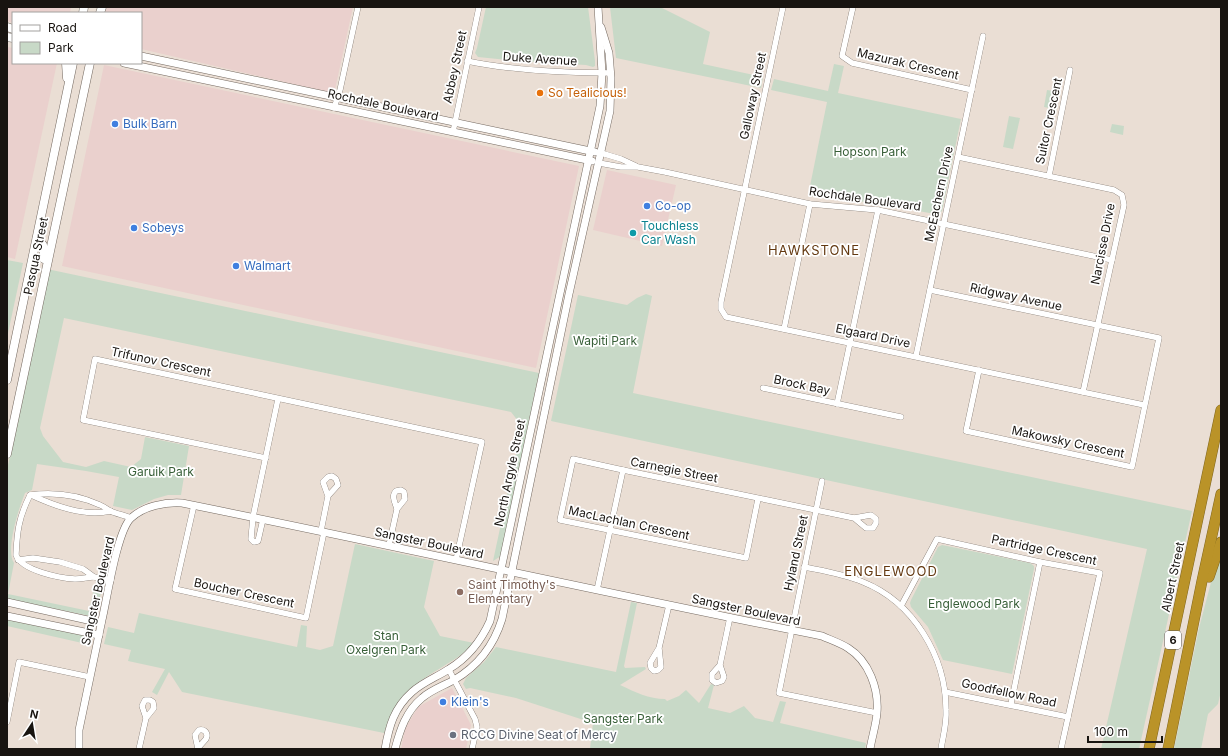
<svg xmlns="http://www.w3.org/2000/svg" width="1228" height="756" font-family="Inter,sans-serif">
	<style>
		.commercial { fill: #ead0cd }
		.green { fill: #c8d9c7 }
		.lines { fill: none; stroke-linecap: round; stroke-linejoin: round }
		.minor-casing { stroke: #746960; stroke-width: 6 }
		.tertiary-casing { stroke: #746960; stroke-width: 8 }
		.secondary-casing { stroke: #746960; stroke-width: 9 }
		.motorway-casing { stroke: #816720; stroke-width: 11 }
		.minor { stroke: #fff; stroke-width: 5.5 }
		.tertiary { stroke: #fff; stroke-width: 7 }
		.secondary { stroke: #fff; stroke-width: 8 }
		.motorway { stroke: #ba9328; stroke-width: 10 }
		.food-dot { fill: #e8710a; stroke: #fff; stroke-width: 1.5 }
		.shop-dot { fill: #3f7fe0; stroke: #fff; stroke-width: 1.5 }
		.culture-dot { fill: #0f9aa8; stroke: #fff; stroke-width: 1.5 }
		.education-dot { fill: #8d6e63; stroke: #fff; stroke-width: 1.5 }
		.worship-dot { fill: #6b7280; stroke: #fff; stroke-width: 1.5 }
		.labels { text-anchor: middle; stroke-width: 3.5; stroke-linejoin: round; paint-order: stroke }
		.shield { fill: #fff; stroke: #5d5a58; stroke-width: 1 }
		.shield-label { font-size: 11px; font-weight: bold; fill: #181410 }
		.street-label { font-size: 12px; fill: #181410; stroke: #fff }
		.food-label { font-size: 12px; fill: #c56008; stroke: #fff; text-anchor: start }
		.shop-label { font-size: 12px; fill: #366cbe; stroke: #fff; text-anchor: start }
		.park-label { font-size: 12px; fill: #375e37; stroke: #fff }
		.culture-label { font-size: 12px; fill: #0d838f; stroke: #fff; text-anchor: start }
		.education-label { font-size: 12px; fill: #785e54; stroke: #fff; text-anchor: start }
		.worship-label { font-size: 12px; fill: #5b616d; stroke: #fff; text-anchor: start }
		.neighbourhood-label { font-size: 13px; letter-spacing: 1px; fill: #633810; stroke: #fff }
	</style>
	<rect width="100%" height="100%" fill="#eaded4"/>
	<g class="commercial">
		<polygon points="7,7 71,7 70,13 13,13 13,23 7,21"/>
		<polygon points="107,7 353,7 336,85 335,89 328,92 141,49 141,13 105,13"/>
		<polygon points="7,47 13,48 13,63 57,63 15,259 7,257"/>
		<polygon points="104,65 579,166 536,368 62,266"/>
		<polygon points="607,170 676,185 662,246 593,230"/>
		<polygon points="452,688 471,725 466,749 401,749 405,729 418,707"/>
	</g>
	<g class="green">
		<polygon points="486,7 588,7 595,61 595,66 593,67 586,65 518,61 478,57 475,53 477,48"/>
		<polygon points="610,7 660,7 710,32 703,64 763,77 761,88 616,58"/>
		<polygon points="834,64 844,66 838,93 961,119 942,211 939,214 935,214 874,203 808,196 827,102 771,90 774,79 828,91"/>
		<polygon points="1047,90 1059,92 1055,109 1044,107"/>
		<polygon points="1009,116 1020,118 1013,149 1003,147"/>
		<polygon points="1112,124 1124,126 1123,135 1110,132"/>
		<polygon points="7,260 23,263 7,338"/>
		<path d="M47,269L539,373L501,556L493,561L522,426L511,412L64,318L40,428L43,436L63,462L86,467L104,461L131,467L141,459L145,437L189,446L181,495H168L154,499L132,510L113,506L119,477L86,471L37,464L32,490L25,493C19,508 5,550 14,563L8,594L89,611L95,584H98L102,587L97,613L95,616H90L7,599V470Z"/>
		<polygon points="646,294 652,296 633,393 1192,511 1139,749 1101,749 1147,549 551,421 578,295 627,305 637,298"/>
		<path d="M355,544L434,561L424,607L440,636L474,643C464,654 452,661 439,669C409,687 396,699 384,733L182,692L169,672L157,695L152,692L165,669L128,661L131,650L104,644L108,627L134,633L139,613L297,647L301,625L307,626L306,647L320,650L333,646Z"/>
		<polygon points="942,545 1030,563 1034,566 1034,569 1012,674 943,660 928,627 911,607 910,603 911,600 938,547"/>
		<polygon points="1221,553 1221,691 1218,704 1208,714 1201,749 1174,749 1199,628 1214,571"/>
		<path d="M631,602L637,603L624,666L625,668L645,667L646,669L620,685C635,692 649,699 665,699L667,701L679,696L686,690L699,703L711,684L714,685L708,708L730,713L744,706L755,718L773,722L780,701L786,702L780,723L866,743L865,749H590L593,723L516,698L470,688L466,689L463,684L466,678L484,662L496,647L616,672Z"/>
		<polygon points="7,618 89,636 91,640 91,645 7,626"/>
	</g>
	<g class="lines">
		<defs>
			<g id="minor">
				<polyline points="783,7 721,302 721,309 726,317 1144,405"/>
				<polyline points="853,7 842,56 852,63 972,90"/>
				<path d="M467,61C515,71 563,73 611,73"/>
				<polyline points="334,108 340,90 358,7"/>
				<polyline points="453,132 479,7"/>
				<polyline points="601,153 621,159 636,166"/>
				<polyline points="958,157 1114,190 1122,195 1124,205 1083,392"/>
				<polyline points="599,163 621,167 638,167 665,172 810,204 878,210 1112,260"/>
				<polyline points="1049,176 1070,70"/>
				<polyline points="930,290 1159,338 1132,467 966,431 979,370"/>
				<polyline points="784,329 810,204"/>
				<polyline points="916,356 983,36"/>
				<polyline points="763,388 901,417"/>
				<polyline points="837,404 878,210"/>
				<polyline points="266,458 83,420 95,359 482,442 456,560"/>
				<polyline points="623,470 573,459 560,520 746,558 758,499"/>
				<polyline points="822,481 779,693 877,713"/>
				<path d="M30,495C19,517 17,531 16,555C22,571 60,578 75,579C82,579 88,577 94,577"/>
				<path d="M30,495C53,492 78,495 100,505C103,506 107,509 110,511C117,514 124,515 131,518"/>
				<path d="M31,495C55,506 84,517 111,511"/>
				<polyline points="194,505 175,589 306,618 324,532"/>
				<polyline points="263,519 258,541 254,542 251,539 253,517 278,399"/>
				<polyline points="321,531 328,496 323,482 328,477 332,476 336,479 338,485 328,496"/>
				<path d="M389,545L397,509L405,499L404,492L401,490L396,491C391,496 395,502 397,509"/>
				<polyline points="18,560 33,558 60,562 83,569 94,577 111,580"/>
				<path d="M804,567C824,571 844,574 863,582C913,602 946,656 946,710C947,723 943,736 941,749"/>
				<polyline points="597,590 623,470 854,518 866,528 873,528 876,523 876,519 871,515 854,518"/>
				<polyline points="901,606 937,539 1040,562 1100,573 1061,749"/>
				<polyline points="659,648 650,663 651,668 654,671 658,670 661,667 659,648 669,605"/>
				<polyline points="720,665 712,674 712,680 716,683 722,681 724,677 720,665 730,617"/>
				<polyline points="449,670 475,719 477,727 472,749"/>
				<polyline points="945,692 1068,717"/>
				<polyline points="1011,704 1040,562"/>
				<polyline points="7,722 19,662 90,677"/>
				<polyline points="139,749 146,718 142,706 145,700 150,700 153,702 154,708 146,718"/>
				<path d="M198,749L195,735L199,730C203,729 207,731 207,736L206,739L198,748"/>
			</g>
			<g id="tertiary">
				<polyline points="141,56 595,152"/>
				<polyline points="124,63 592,161"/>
				<polyline points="7,602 101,623"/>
				<polyline points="7,616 99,635"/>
				<path d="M79,749V730C87,693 94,657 102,620C107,599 117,531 131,518C144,506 165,502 182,503C396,546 609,594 822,636C831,640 840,643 848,648C869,661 879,689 877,713C876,725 872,737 870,749"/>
				<path d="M385,749C389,726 394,708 412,692C423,682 437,677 449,669C469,657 481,641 490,621L600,106L602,73L598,7"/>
				<path d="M395,749C400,730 406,711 422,698C431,690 443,686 454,680C478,666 494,645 502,619L569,294L610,111L611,78L609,53L601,27"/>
			</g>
			<g id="secondary">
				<polyline points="83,13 84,7"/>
				<polyline points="100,13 102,7"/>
				<polyline points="7,27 13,29"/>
				<polyline points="7,37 13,38"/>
				<polyline points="66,63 67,78"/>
				<polyline points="37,238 43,245 44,259"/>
				<polyline points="7,380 73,63"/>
				<polyline points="7,454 90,63"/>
			</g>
			<g id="motorway">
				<polyline points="1209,577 1221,542"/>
				<polyline points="1149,749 1221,410"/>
				<polyline points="1168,749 1202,581 1221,494"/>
			</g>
		</defs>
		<use href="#minor" class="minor-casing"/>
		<use href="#tertiary" class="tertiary-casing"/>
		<use href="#secondary" class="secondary-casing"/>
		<use href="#motorway" class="motorway-casing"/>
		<use href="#minor" class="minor"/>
		<use href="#tertiary" class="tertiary"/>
		<use href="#secondary" class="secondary"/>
		<use href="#motorway" class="motorway"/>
	</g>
	<circle class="food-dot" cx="540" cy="93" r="4"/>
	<g class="shop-dot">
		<circle cx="115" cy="124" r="4"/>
		<circle cx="647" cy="206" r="4"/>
		<circle cx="134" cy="228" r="4"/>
		<circle cx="236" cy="266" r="4"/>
		<circle cx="443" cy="702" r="4"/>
	</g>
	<circle class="culture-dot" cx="633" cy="233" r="4"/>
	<circle class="education-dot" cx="460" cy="592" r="4"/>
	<circle class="worship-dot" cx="453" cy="735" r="4"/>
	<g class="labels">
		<rect class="shield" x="1165" y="631" width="16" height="18" rx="3"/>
		<g class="shield-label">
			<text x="1173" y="644">6</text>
		</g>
		<g class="street-label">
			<text transform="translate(540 59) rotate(4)" y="4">Duke Avenue</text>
			<text transform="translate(908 64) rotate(13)" y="4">Mazurak Crescent</text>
			<text transform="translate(455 67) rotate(-78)" y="4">Abbey Street</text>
			<text transform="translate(753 96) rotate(-78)" y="4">Galloway Street</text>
			<text transform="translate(383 105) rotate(12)" y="4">Rochdale Boulevard</text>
			<text transform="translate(1049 121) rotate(-78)" y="4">Suitor Crescent</text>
			<text transform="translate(939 194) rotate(-78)" y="4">McEachern Drive</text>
			<text transform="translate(865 199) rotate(8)" y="4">Rochdale Boulevard</text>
			<text transform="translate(1103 244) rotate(-79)" y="4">Narcisse Drive</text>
			<text transform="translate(36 256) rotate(-78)" y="4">Pasqua Street</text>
			<text transform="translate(1016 297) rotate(12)" y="4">Ridgway Avenue</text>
			<text transform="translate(873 336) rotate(12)" y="4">Elgaard Drive</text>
			<text transform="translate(161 362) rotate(12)" y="4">Trifunov Crescent</text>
			<text transform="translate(802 385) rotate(12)" y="4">Brock Bay</text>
			<text transform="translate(1068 442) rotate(12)" y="4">Makowsky Crescent</text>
			<text transform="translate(674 470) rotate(11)" y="4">Carnegie Street</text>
			<text transform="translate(510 473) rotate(-78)" y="4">North Argyle Street</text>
			<text transform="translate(629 523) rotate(12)" y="4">MacLachlan Crescent</text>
			<text transform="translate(429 543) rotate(12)" y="4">Sangster Boulevard</text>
			<text transform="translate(1044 550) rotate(12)" y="4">Partridge Crescent</text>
			<text transform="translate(796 553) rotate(-78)" y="4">Hyland Street</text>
			<text transform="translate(1173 577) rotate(-78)" y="4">Albert Street</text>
			<text transform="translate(98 591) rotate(-77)" y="4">Sangster Boulevard</text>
			<text transform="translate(244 593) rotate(12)" y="4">Boucher Crescent</text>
			<text transform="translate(746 610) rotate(12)" y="4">Sangster Boulevard</text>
			<text transform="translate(1009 693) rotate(12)" y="4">Goodfellow Road</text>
		</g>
		<g class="food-label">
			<text x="548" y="97">So Tealicious!</text>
		</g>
		<g class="shop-label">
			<text x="123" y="128">Bulk Barn</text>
			<text x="655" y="210">Co-op</text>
			<text x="142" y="232">Sobeys</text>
			<text x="244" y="270">Walmart</text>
			<text x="451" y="706">Klein's</text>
		</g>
		<g class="park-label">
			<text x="870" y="156">Hopson Park</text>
			<text x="605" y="345">Wapiti Park</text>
			<text x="161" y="476">Garuik Park</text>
			<text x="974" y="608">Englewood Park</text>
			<text x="386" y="640">Stan<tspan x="386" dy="14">Oxelgren Park</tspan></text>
			<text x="623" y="723">Sangster Park</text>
		</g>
		<g class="culture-label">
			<text x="641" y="230">Touchless<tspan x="641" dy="14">Car Wash</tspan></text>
		</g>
		<g class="education-label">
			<text x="468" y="589">Saint Timothy's<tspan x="468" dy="14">Elementary</tspan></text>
		</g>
		<g class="worship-label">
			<text x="461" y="739">RCCG Divine Seat of Mercy</text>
		</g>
		<g class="neighbourhood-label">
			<text x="814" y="255">HAWKSTONE</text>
			<text x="891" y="576">ENGLEWOOD</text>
		</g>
	</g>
	<rect width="1228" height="756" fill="none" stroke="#181410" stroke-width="16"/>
	<rect x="12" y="12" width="130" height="52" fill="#ffffff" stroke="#a3a19f"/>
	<rect x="20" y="25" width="20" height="6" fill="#ffffff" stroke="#a3a19f"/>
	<text x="48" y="32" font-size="12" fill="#181410">Road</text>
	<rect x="20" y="42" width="20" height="12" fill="#c8d9c7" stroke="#a3a19f"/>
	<text x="48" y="52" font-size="12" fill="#181410">Park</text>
	<g transform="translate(32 724) rotate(12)" stroke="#ffffff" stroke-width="3" paint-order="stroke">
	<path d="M0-3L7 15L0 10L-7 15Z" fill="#181410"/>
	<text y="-6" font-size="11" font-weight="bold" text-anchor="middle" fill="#181410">N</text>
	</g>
	<path d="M1088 736v6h74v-6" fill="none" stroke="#181410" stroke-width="2"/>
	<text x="1094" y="736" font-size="12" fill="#181410" stroke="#ffffff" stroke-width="3" paint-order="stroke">100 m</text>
</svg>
